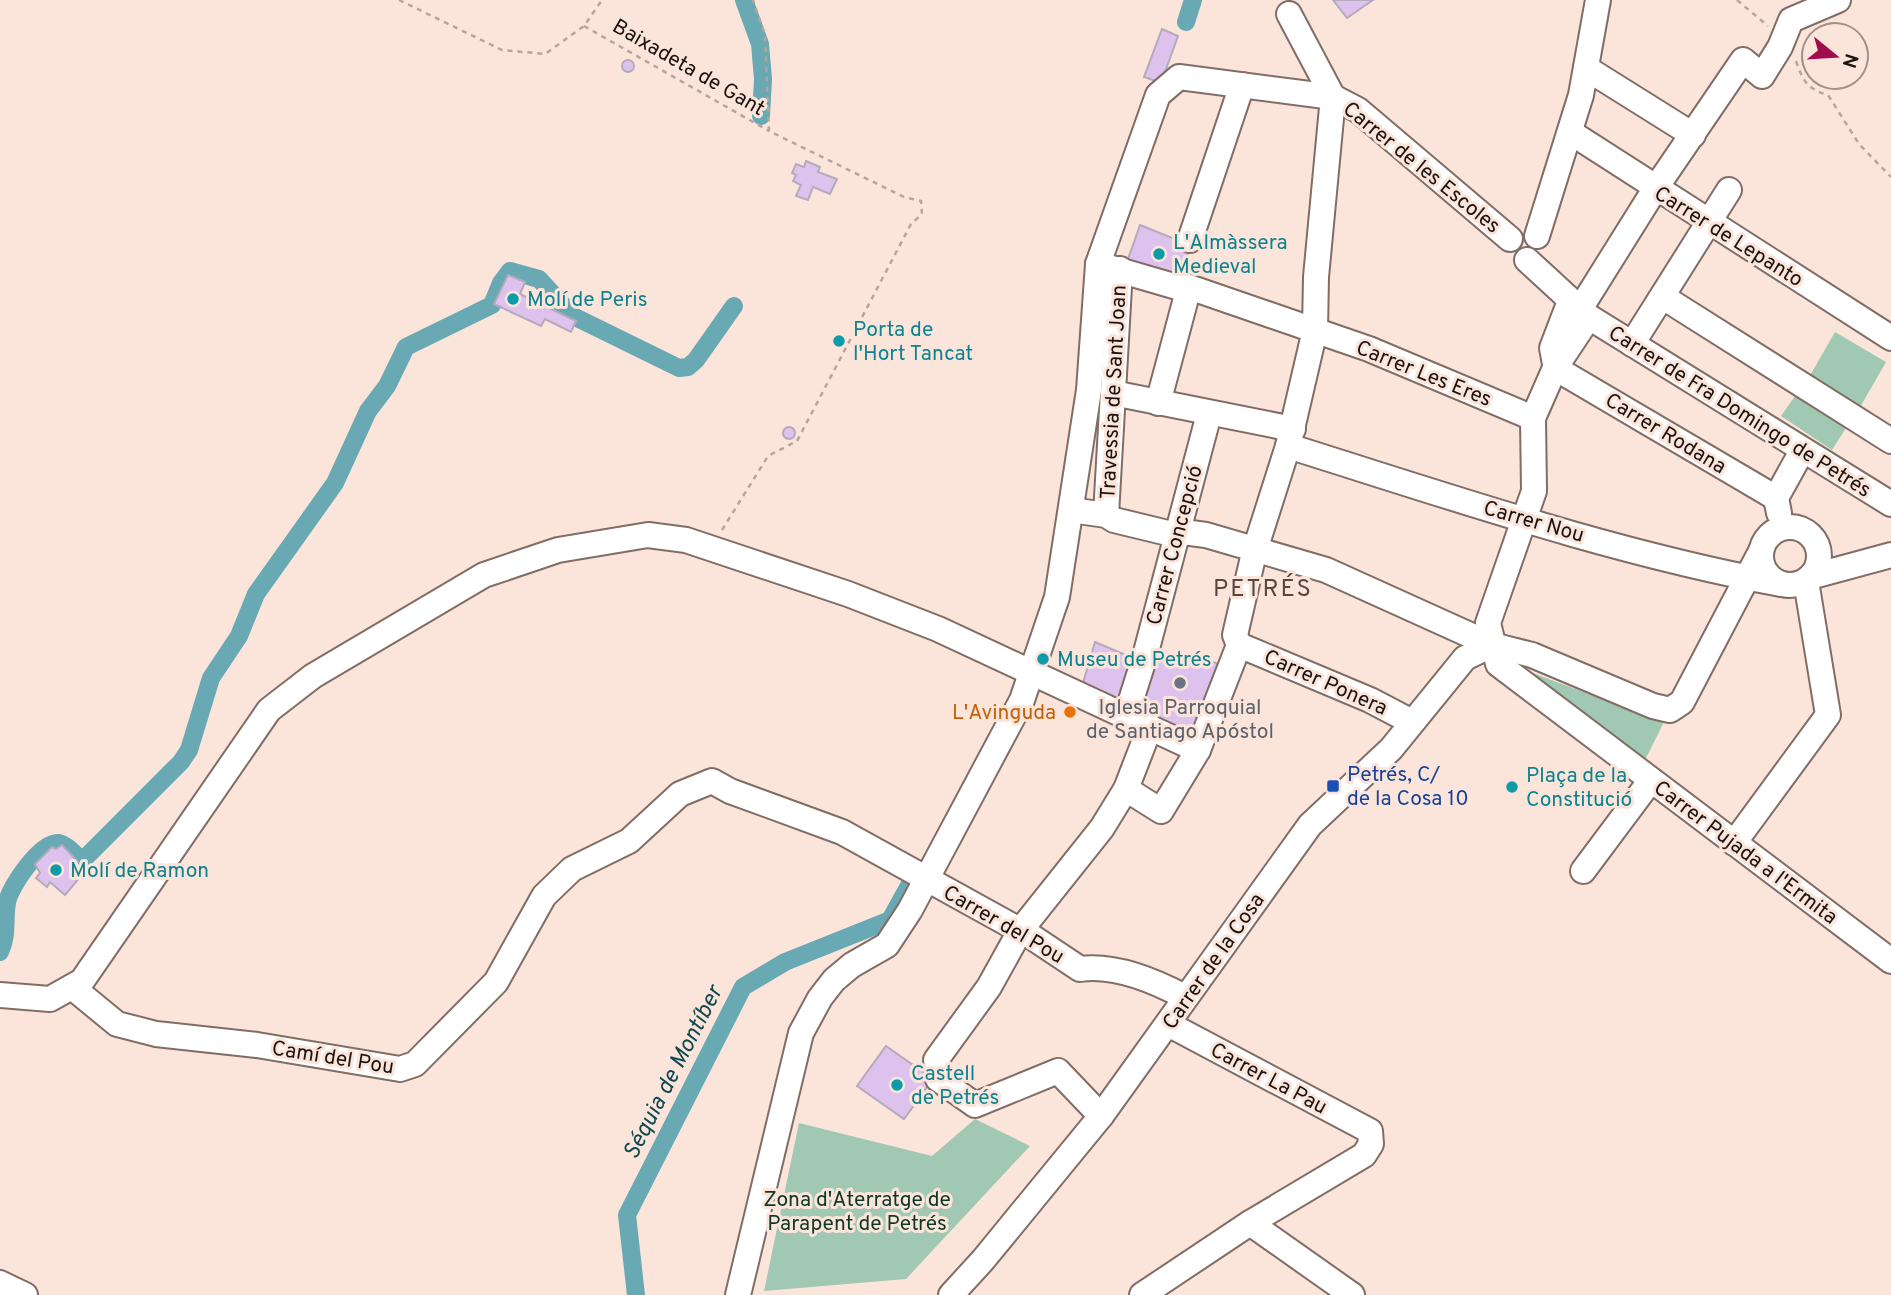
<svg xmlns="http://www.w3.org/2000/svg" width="1891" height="1295" font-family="Overpass,sans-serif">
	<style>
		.green { fill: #a1c8b2 }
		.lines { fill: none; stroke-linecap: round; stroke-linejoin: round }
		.canal { stroke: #69a9b3; stroke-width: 18 }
		.building { fill: #dec2ee; stroke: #b5aabb; stroke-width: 2 }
		.minor-casing { stroke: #816d65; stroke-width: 28 }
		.path { stroke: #b6a59d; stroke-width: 2.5; stroke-dasharray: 5 5; stroke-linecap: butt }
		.minor { stroke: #fff; stroke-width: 24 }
		.culture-dot { fill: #0f9aa8; stroke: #fbe5db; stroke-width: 2.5 }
		.worship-dot { fill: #6b7280; stroke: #fbe5db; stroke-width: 2.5 }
		.food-dot { fill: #e8710a; stroke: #fbe5db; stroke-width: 2.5 }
		.transit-dot { fill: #1a4fb4; stroke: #fbe5db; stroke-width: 2.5 }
		.labels { text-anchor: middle; stroke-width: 6; stroke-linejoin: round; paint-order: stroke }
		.street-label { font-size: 21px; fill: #1b1310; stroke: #fbe5db }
		.culture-label { font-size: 21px; fill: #0d838f; stroke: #fbe5db; text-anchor: start }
		.worship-label { font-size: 21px; fill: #5b616d; stroke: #fbe5db }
		.food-label { font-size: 21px; fill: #c56008; stroke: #fbe5db; text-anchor: end }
		.transit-label { font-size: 21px; fill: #164399; stroke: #fbe5db; text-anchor: start }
		.park-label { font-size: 21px; fill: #0d3825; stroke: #fbe5db }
		.water-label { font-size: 23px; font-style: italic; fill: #0e4950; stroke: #fbe5db }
		.quarter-label { font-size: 24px; letter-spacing: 2px; fill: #58463e; stroke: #fbe5db }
	</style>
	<rect width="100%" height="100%" fill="#fbe5db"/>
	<g class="green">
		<polygon points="1835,332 1886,362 1859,409 1808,379"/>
		<polygon points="1795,396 1846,428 1832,450 1781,416"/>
		<polygon points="1511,665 1664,722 1643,764"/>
		<polygon points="975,1119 1030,1146 906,1279 764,1291 799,1123 932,1156"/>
	</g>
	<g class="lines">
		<g class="canal">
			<polyline points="744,0 760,44 763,79 761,116"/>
			<polyline points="1186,22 1193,0"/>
			<path d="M0,952C8,935 4,920 7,903C9,887 41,841 59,843C68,845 74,854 81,860L85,858L181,762L189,750L211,678L239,636L256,594L335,483L368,411L387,386L406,347L492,305L501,283L510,271L539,279L573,316L679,368L688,367L696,360L734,306"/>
			<polyline points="636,1295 627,1215 743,987 785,962 890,920 911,882"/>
		</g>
	</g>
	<g class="building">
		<polygon points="1333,0 1373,0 1347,18"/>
		<polygon points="1162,29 1178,36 1161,83 1144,77"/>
		<circle cx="628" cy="66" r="6"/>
		<polygon points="806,161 820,167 818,172 837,179 830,194 813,187 808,200 796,196 801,185 793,181 796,175 792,173 796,164 804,167"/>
		<polygon points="1140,225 1190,245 1180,283 1127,262"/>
		<polygon points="508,275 525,282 520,294 576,321 571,332 545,319 541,326 494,304"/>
		<circle cx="789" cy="433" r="6"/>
		<polygon points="1095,642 1140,661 1125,707 1081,690"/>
		<polygon points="1194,654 1225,667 1195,741 1144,721 1149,705 1136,699 1151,657 1169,664 1172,656 1190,664"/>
		<polygon points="62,845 78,862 71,868 80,877 65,895 50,882 47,887 36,878 40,873 35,864 52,847 56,849"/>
		<polygon points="886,1046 933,1079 904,1119 857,1086"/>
	</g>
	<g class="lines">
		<defs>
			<g id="minor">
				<polyline points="1586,68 1693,135"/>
				<polyline points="1570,132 1891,338"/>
				<polyline points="1537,236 1581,95 1598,0"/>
				<polyline points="1190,240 1242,85"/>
				<polyline points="1527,260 1589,317 1891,504"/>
				<polyline points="1098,264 1177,287 1189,287 1369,349 1533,418"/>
				<polyline points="1663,297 1891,441"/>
				<polyline points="1580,309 1655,189 1743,60 1762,76 1780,47 1791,20 1838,0"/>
				<polyline points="1589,317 1555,368 1533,418 1534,491 1488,623 1498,664 1891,961"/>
				<polyline points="1632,344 1729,190"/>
				<polyline points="1555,364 1552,348 1570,301"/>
				<polyline points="1555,368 1776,498"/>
				<polyline points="1113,393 1293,429"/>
				<polyline points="1158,403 1189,287"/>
				<path d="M1288,446C1451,497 1614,553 1781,584"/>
				<polyline points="1071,510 1106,515 1114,520 1176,535 1183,532 1206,535 1326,570 1492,645 1532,655 1653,706 1670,710 1682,702 1761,551"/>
				<polyline points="1779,513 1776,498 1802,451"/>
				<polyline points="1106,515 1120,269"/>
				<circle cx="1790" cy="556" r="29"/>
				<polyline points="1810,577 1891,555"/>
				<polyline points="1239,645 1370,700 1412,722"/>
				<polyline points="1126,716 1145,656 1209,414"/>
				<polyline points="1126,789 1161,811 1198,750 1239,645 1235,635 1254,553 1288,446 1315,330 1316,277 1333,97 1289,14"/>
				<polyline points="1734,843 1828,715 1806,581"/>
				<polyline points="1583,871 1651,780"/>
				<path d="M72,987L117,1024L156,1034L257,1045L400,1069L415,1064L496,982L544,896L572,869L629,841L680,794L712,781L730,791L842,832L1032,937L1080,969C1115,964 1155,981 1185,997"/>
				<polyline points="0,995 50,999 82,981 269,710 313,676 484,575 558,550 648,535 686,540 848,594 938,629 1198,750"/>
				<polyline points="936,1060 989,987 1020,931 1102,828 1126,789 1150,727"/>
				<polyline points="938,1079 975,1105 1058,1071 1101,1116"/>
				<polyline points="1250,1223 1352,1295"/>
				<polyline points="0,1283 25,1295"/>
				<polyline points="738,1295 801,1033 820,998 834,980 852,965 887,945 910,910 1022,700 1057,597 1089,390 1098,264 1158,95 1179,77 1333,97 1358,110 1510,239"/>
				<polyline points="951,1295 983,1260 1101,1116 1310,825 1391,749 1465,658 1492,645"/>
				<polyline points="1142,1295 1250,1223 1364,1155 1371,1144 1370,1131 1168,1024"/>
			</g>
		</defs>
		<use href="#minor" class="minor-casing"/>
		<g class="path">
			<polyline points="399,0 502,50 545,54 584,26 602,0"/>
			<polyline points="1737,0 1768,26"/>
			<polyline points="584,26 769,131"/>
			<path d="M1796,61C1803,81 1807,89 1828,95L1859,144L1891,177"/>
			<polyline points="722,530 768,456 797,441 911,224 922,214 921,201 904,197 769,131 765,35 753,0"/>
		</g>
		<use href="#minor" class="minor"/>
	</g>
	<g class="culture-dot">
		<circle cx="1159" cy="254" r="7"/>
		<circle cx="513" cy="299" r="7"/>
		<circle cx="839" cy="341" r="7"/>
		<circle cx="1043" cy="659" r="7"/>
		<circle cx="1512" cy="787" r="7"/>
		<circle cx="56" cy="870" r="7"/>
		<circle cx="897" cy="1085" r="7"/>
	</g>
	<circle class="worship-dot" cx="1180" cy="683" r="7"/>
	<circle class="food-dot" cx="1070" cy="712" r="7"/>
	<rect class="transit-dot" x="1326" y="779" width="14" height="14" rx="3.5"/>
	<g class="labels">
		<g class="street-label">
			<text transform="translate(689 67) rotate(30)" y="7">Baixadeta de Gant</text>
			<text transform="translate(1422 167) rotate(39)" y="7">Carrer de les Escoles</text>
			<text transform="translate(1729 236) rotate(32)" y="7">Carrer de Lepanto</text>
			<text transform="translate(1424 373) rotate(22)" y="7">Carrer Les Eres</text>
			<text transform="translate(1113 392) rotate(-87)" y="7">Travessia de Sant Joan</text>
			<text transform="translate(1740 411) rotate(32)" y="7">Carrer de Fra Domingo de Petrés</text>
			<text transform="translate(1666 433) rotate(31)" y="7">Carrer Rodana</text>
			<text transform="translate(1534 521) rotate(16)" y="7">Carrer Nou</text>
			<text transform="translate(1174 545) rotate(-75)" y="7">Carrer Concepció</text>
			<text transform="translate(1326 682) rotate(24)" y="7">Carrer Ponera</text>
			<text transform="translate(1746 852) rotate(37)" y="7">Carrer Pujada a l'Ermita</text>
			<text transform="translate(1004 924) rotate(30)" y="7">Carrer del Pou</text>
			<text transform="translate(1213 961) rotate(-55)" y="7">Carrer de la Cosa</text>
			<text transform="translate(333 1057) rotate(9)" y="7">Camí del Pou</text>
			<text transform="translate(1269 1078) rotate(28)" y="7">Carrer La Pau</text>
		</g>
		<g class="culture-label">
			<text x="1173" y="249">L'Almàssera<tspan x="1173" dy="24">Medieval</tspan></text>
			<text x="527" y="306">Molí de Peris</text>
			<text x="853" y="336">Porta de<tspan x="853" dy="24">l'Hort Tancat</tspan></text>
			<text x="1057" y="666">Museu de Petrés</text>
			<text x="1526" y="782">Plaça de la<tspan x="1526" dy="24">Constitució</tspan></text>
			<text x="70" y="877">Molí de Ramon</text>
			<text x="911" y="1080">Castell<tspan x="911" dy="24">de Petrés</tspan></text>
		</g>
		<g class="worship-label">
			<text x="1180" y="714">Iglesia Parroquial<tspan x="1180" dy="24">de Santiago Apóstol</tspan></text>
		</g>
		<g class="food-label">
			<text x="1056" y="719">L'Avinguda</text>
		</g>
		<g class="transit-label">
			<text x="1347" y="781">Petrés, C/<tspan x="1347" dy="24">de la Cosa 10</tspan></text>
		</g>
		<g class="park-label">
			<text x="857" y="1206">Zona d'Aterratge de<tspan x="857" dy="24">Parapent de Petrés</tspan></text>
		</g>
		<g class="water-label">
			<text transform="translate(672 1072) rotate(-63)" y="8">Séquia de Montíber</text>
		</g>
		<g class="quarter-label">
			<text x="1263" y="596">PETRÉS</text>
		</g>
	</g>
	<g transform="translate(1835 56) rotate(108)"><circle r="33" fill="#fbe5db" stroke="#a1918a" stroke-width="2"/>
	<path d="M0-5L12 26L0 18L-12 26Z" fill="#a30c4c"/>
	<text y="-10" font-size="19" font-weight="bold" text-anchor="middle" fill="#1b1310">N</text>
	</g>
</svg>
